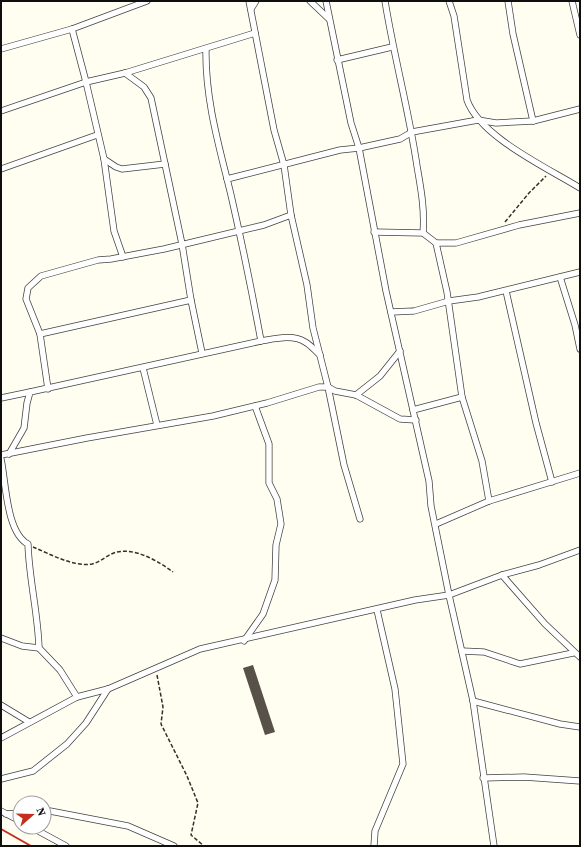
<svg xmlns="http://www.w3.org/2000/svg" width="581" height="847" font-family="'Source Serif 4',serif">
	<style>
		.building { fill: #58514a }
		.lines { fill: none; stroke-linecap: round; stroke-linejoin: round }
		.street-casing { stroke: #424242; stroke-width: 7 }
		.path { stroke: #313131; stroke-width: 1.5; stroke-dasharray: 4 2; stroke-linecap: butt }
		.street { stroke: #fff; stroke-width: 5.5 }
		.rail { stroke: #c62d1f; stroke-width: 2 }
	</style>
	<rect width="100%" height="100%" fill="#fffef0"/>
	<polygon class="building" points="253,665 275,732 265,735 243,668"/>
	<g class="lines">
		<defs>
			<g id="street">
				<polyline points="249,1 274,130 284,165 291,215 307,285 313,328 328,387 344,465 360,519"/>
				<polyline points="310,1 329,19"/>
				<polyline points="326,1 351,123 359,148 386,291 429,481 431,506 449,595 473,701 494,846"/>
				<path d="M385,1C394,57 409,111 417,166C421,189 425,211 423,233"/>
				<path d="M449,1L454,16L467,100C480,137 548,168 580,188"/>
				<polyline points="508,1 513,34 533,121 580,109"/>
				<polyline points="572,1 580,35"/>
				<polyline points="251,9 256,1"/>
				<polyline points="72,29 86,82 125,73 255,33"/>
				<polyline points="1,49 72,29 147,1"/>
				<polyline points="337,60 392,47"/>
				<polyline points="125,73 144,87 151,98 182,244 191,300"/>
				<polyline points="1,111 86,82 104,159 116,167 122,169 165,164"/>
				<polyline points="104,159 114,231 123,257"/>
				<polyline points="1,169 97,135"/>
				<polyline points="227,179 340,150 359,148 400,139 412,132 478,120 496,123 533,121"/>
				<polyline points="374,232 423,233 436,243 456,243 519,225 580,213"/>
				<polyline points="436,243 447,292 462,397"/>
				<polyline points="560,277 575,325 580,349"/>
				<polyline points="506,291 536,423 552,482"/>
				<polyline points="391,312 414,311 449,301 478,297 580,272"/>
				<polyline points="40,334 48,389"/>
				<path d="M261,341C274,339 293,334 305,342C311,345 315,351 320,355"/>
				<polyline points="202,353 191,300 40,334 26,299 28,288 41,276 98,260 111,259 164,249 264,225 291,215"/>
				<polyline points="143,368 157,425"/>
				<polyline points="356,395 380,376 400,351"/>
				<polyline points="1,398 30,392"/>
				<polyline points="413,410 462,397 482,461 489,501"/>
				<path d="M9,454L24,428L27,403L30,392L261,341C252,292 242,243 231,195C219,146 205,99 206,49"/>
				<polyline points="1,455 87,438 213,416 267,403 319,387 328,387 335,391 356,395 400,419 416,420"/>
				<path d="M1,459C6,482 6,532 28,544C29,579 38,613 39,648L22,646L1,638"/>
				<polyline points="436,524 489,501 580,473"/>
				<polyline points="502,575 545,624 580,657"/>
				<polyline points="244,641 263,614 275,580 276,545 281,524 277,499 269,483 269,444 255,406"/>
				<polyline points="39,648 60,670 77,697"/>
				<polyline points="462,651 484,652 520,664 573,653"/>
				<polyline points="473,701 560,724 580,727"/>
				<polyline points="1,705 29,722"/>
				<polyline points="1,738 77,697 108,689 200,649 415,600 449,595 502,575 539,565 580,550"/>
				<polyline points="483,778 524,777 580,781"/>
				<polyline points="1,779 33,771 67,744 86,723 108,689"/>
				<polyline points="1,811 20,821"/>
				<polyline points="44,811 50,811 128,826 174,846"/>
				<polyline points="6,814 20,813"/>
				<polyline points="31,827 66,846"/>
				<polyline points="374,846 375,831 403,764 395,689 377,610"/>
			</g>
		</defs>
		<use href="#street" class="street-casing"/>
		<g class="path">
			<polyline points="505,222 529,193 546,176"/>
			<path d="M33,547C50,554 73,567 92,564C101,562 108,554 117,552C136,548 158,561 173,572"/>
			<polyline points="157,675 163,707 161,724 187,776 198,803 191,835 204,846"/>
		</g>
		<use href="#street" class="street"/>
		<polyline class="rail" points="1,829 31,846"/>
	</g>
	<rect width="581" height="847" fill="none" stroke="#0f0f0f" stroke-width="4"/>
	<g transform="translate(32 815) rotate(70)"><circle r="19" fill="#ffffff" stroke="#9f9f9f"/>
	<path d="M0-3L7 15L0 10L-7 15Z" fill="#c62d1f"/>
	<text y="-6" font-size="11" font-weight="bold" text-anchor="middle" fill="#0f0f0f">N</text>
	</g>
</svg>
